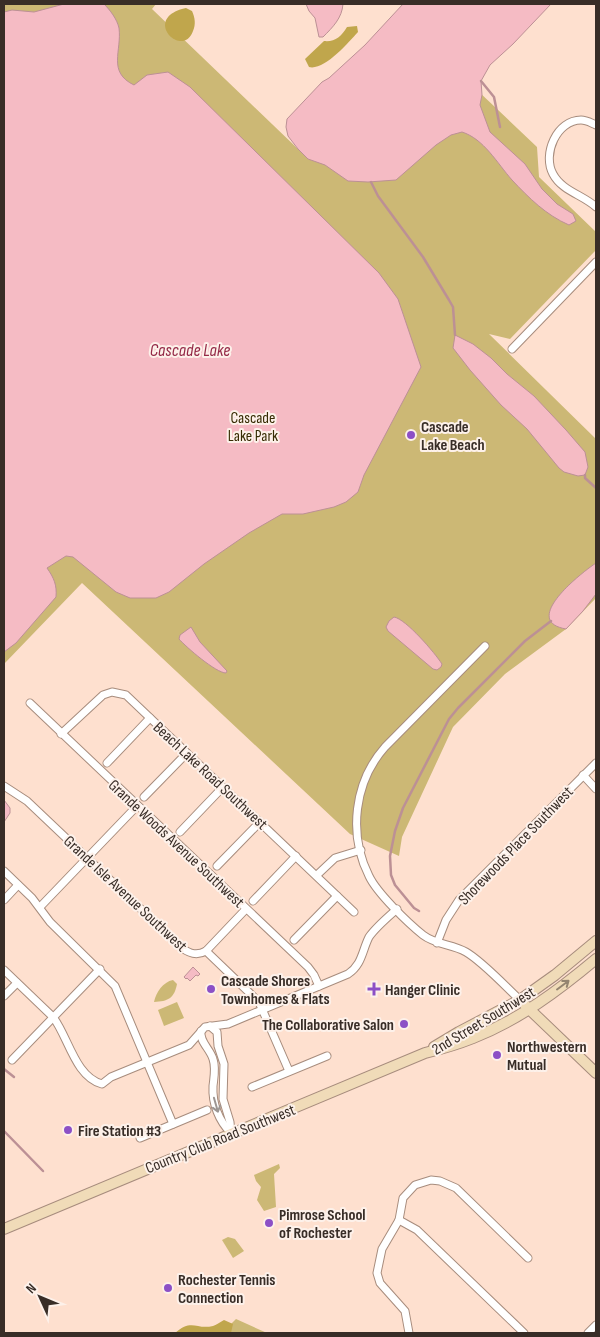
<svg xmlns="http://www.w3.org/2000/svg" width="600" height="1337" font-family="'Sofia Sans Condensed',sans-serif">
	<style>
		.green { fill: #ccb875 }
		.forest { fill: #c0a64c }
		.water { fill: #f5bbc4; stroke: #bc9095 }
		.lines { fill: none; stroke-linecap: round; stroke-linejoin: round }
		.stream { stroke: #bc9095; stroke-width: 2.5 }
		.street-casing { stroke: #a78c7d; stroke-width: 9 }
		.secondary-casing { stroke: #a78c7d; stroke-width: 12 }
		.street { stroke: #fff; stroke-width: 7 }
		.secondary { stroke: #f0dbb8; stroke-width: 10 }
		.oneway { stroke: #948470 }
		.oneway2 { stroke: #9c9693 }
		.poi-dot { fill: #8c50c6; stroke: #fdf1ea; stroke-width: 2 }
		.labels { text-anchor: middle; stroke-width: 4; stroke-linejoin: round; paint-order: stroke }
		.park-label { font-size: 16px; fill: #372c04; stroke: #fdf1ea }
		.poi-label { font-size: 16px; font-weight: bold; fill: #382d27; stroke: #fdf1ea; text-anchor: start }
		.street-label { font-size: 16px; fill: #382d27; stroke: #fdf1ea }
		.water-label { font-size: 18px; font-style: italic; fill: #942947; stroke: #fdf1ea }
	</style>
	<rect width="100%" height="100%" fill="#fee0cf"/>
	<g class="green">
		<polygon points="4,4 156,4 152,9 298,149 478,91 537,147 539,177 596,232 596,250 510,339 489,334 596,439 596,598 566,629 505,674 453,727 402,837 399,856 350,834 82,583 4,664"/>
		<path d="M173,980L177,984C174,999 168,1001 154,1002C156,992 163,982 173,980Z"/>
		<polygon points="177,1002 184,1018 164,1026 158,1010"/>
		<polygon points="279,1164 280,1168 274,1174 276,1207 264,1211 257,1200 261,1187 256,1181 254,1175"/>
		<polygon points="228,1237 235,1239 244,1251 233,1258 222,1240"/>
		<polygon points="236,1319 267,1333 222,1333"/>
	</g>
	<g class="forest">
		<path d="M186,8L192,11C195,18 196,24 193,31C183,60 140,18 186,8Z"/>
		<path d="M357,26L358,32C348,43 324,71 309,67L305,59L324,41C335,42 341,37 347,27Z"/>
		<path d="M224,1320L233,1324L231,1333H175C192,1318 196,1330 213,1326C216,1325 220,1322 224,1320Z"/>
	</g>
	<g class="water">
		<path d="M64,4H104C110,10 117,19 119,28C122,51 107,72 134,85L147,75L168,72L190,87L379,273L398,299L421,367L364,475L358,492L346,502L334,507L303,514H282L249,533L204,564L169,592L156,598H130L116,592L73,557L66,556L47,568C54,578 57,585 56,597L16,643L4,652V12L12,10L34,12Z"/>
		<path d="M306,4H343C342,18 333,27 323,37H319L315,18L309,11Z"/>
		<path d="M403,4H551L513,44L490,65L481,81L482,95L480,105L490,132L525,164L542,189L557,204L573,214L576,221L569,225C546,215 529,198 512,180C497,163 484,139 462,132L451,135L436,145L396,180L368,182L348,181L325,165L308,159L298,149L288,136L286,127L287,119L322,82L329,78L365,45Z"/>
		<polygon points="455,335 473,344 491,358 507,374 534,396 566,430 585,452 588,467 585,475 578,476 564,472 559,468 527,429 501,405 470,370 453,348"/>
		<path d="M596,563V594L583,611L566,629C520,621 581,573 596,563Z"/>
		<path d="M394,617C406,619 435,653 442,664L441,667L437,670L433,669L388,631L386,627L389,621Z"/>
		<path d="M191,627L200,642L227,671L226,673C216,673 186,647 179,639L180,635Z"/>
		<polygon points="4,800 10,808 10,813 4,822"/>
		<polygon points="193,967 200,974 198,976 196,975 190,981 187,978 186,979 184,977"/>
	</g>
	<g class="lines">
		<g class="stream">
			<polyline points="481,81 494,97 500,127"/>
			<polyline points="371,182 378,196 423,257 449,300 453,307 455,335"/>
			<polyline points="585,475 585,478 596,488"/>
			<polyline points="419,911 414,908 395,885 391,875 390,856 395,831 403,808 449,719 458,708 525,641 551,621"/>
			<polyline points="4,1069 14,1077"/>
			<polyline points="4,1131 43,1171"/>
		</g>
		<defs>
			<g id="street">
				<path d="M596,125C591,123 587,120 581,120C557,120 542,154 553,174C562,191 583,195 596,207"/>
				<polyline points="512,349 596,262"/>
				<path d="M485,646L385,747C354,782 348,834 369,876C377,893 408,923 423,935C436,945 452,944 466,952C483,962 505,986 520,1000"/>
				<polyline points="30,703 308,967 314,975 319,986"/>
				<polyline points="61,734 103,695 112,692 126,695 354,912"/>
				<polyline points="107,763 150,718"/>
				<polyline points="583,775 596,789"/>
				<path d="M4,786L27,801L182,948C190,954 197,956 206,951L246,909"/>
				<polyline points="144,797 187,753"/>
				<polyline points="180,832 223,787"/>
				<polyline points="217,866 260,822"/>
				<polyline points="4,871 32,898 50,922 115,986 173,1124"/>
				<polyline points="317,875 335,858 361,850"/>
				<polyline points="4,900 18,885"/>
				<polyline points="253,901 296,856"/>
				<polyline points="40,907 137,806"/>
				<polyline points="294,940 337,896"/>
				<polyline points="437,943 446,920 459,900 596,763"/>
				<polyline points="206,951 259,1002 289,1071"/>
				<path d="M4,970L53,1017C68,1036 75,1077 102,1084L111,1077L189,1045L205,1027L228,1024L348,974C362,965 362,951 369,937C376,927 388,917 397,909"/>
				<polyline points="4,996 17,983"/>
				<polyline points="210,1026 217,1032 218,1046 224,1064 223,1099 230,1122 231,1133"/>
				<path d="M201,1031C199,1041 210,1049 213,1059C216,1068 214,1077 213,1086C212,1104 219,1121 231,1133"/>
				<polyline points="12,1060 100,969"/>
				<polyline points="252,1087 327,1056"/>
				<polyline points="140,1138 207,1110"/>
				<polyline points="399,1220 417,1230 524,1333"/>
				<polyline points="409,1333 405,1311 380,1283 377,1273 382,1249 399,1220 403,1198 415,1185 431,1180 440,1181 456,1188 528,1258"/>
				<polyline points="588,1333 596,1325"/>
			</g>
			<g id="secondary">
				<polyline points="525,1005 596,1073"/>
				<polyline points="434,1047 459,1032 520,1000 555,975 596,941"/>
				<path d="M4,1229L425,1053C441,1049 458,1044 473,1038C519,1020 559,990 596,959"/>
			</g>
		</defs>
		<use href="#street" class="street-casing"/>
		<use href="#secondary" class="secondary-casing"/>
		<use href="#street" class="street"/>
		<use href="#secondary" class="secondary"/>
	</g>
	<defs><path id="oneway-shaft" d="M-6 0H5M1.5-3L5.5 0L1.5 3" fill="none" stroke-width="1.6" stroke-linecap="round" stroke-linejoin="round" transform="scale(1.25)"/></defs>
	<use class="oneway" href="#oneway-shaft" transform="translate(563 985) rotate(-37)"/>
	<use class="oneway2" href="#oneway-shaft" transform="translate(216 1105) rotate(74)"/>
	<g class="poi-dot">
		<circle cx="411" cy="435" r="5"/>
		<circle cx="211" cy="989" r="5"/>
		<path d="M371.5 981.5h5v5h5v5h-5v5h-5v-5h-5v-5h5z"/>
		<circle cx="404" cy="1024" r="5"/>
		<circle cx="497" cy="1055" r="5"/>
		<circle cx="68" cy="1130" r="5"/>
		<circle cx="269" cy="1223" r="5"/>
		<circle cx="168" cy="1288" r="5"/>
	</g>
	<g class="labels">
		<g class="park-label">
			<text x="253" y="423">Cascade<tspan x="253" dy="18">Lake Park</tspan></text>
		</g>
		<g class="poi-label">
			<text x="421" y="432">Cascade<tspan x="421" dy="18">Lake Beach</tspan></text>
			<text x="221" y="986">Cascade Shores<tspan x="221" dy="18">Townhomes &amp; Flats</tspan></text>
			<text x="385" y="995">Hanger Clinic</text>
			<text x="394" y="1030" text-anchor="end">The Collaborative Salon</text>
			<text x="507" y="1052">Northwestern<tspan x="507" dy="18">Mutual</tspan></text>
			<text x="78" y="1136">Fire Station #3</text>
			<text x="279" y="1220">Pimrose School<tspan x="279" dy="18">of Rochester</tspan></text>
			<text x="178" y="1285">Rochester Tennis<tspan x="178" dy="18">Connection</tspan></text>
		</g>
		<g class="street-label">
			<text transform="translate(211 775) rotate(43)" y="6">Beach Lake Road Southwest</text>
			<text transform="translate(177 843) rotate(43)" y="6">Grande Woods Avenue Southwest</text>
			<text transform="translate(515 845) rotate(-46)" y="6">Shorewoods Place Southwest</text>
			<text transform="translate(126 893) rotate(43)" y="6">Grande Isle Avenue Southwest</text>
			<text transform="translate(483 1020) rotate(-31)" y="6">2nd Street Southwest</text>
			<text transform="translate(220 1138) rotate(-22)" y="6">Country Club Road Southwest</text>
		</g>
		<g class="water-label">
			<text x="190" y="356">Cascade Lake</text>
		</g>
	</g>
	<rect width="600" height="1337" fill="none" stroke="#382d27" stroke-width="10"/>
	<g transform="translate(40 1297) rotate(314)" stroke="#fdf1ea" stroke-width="4" paint-order="stroke">
	<path d="M0-4L9 19L0 12L-9 19Z" fill="#382d27"/>
	<text y="-8" font-size="14" font-weight="bold" text-anchor="middle" fill="#382d27">N</text>
	</g>
</svg>
